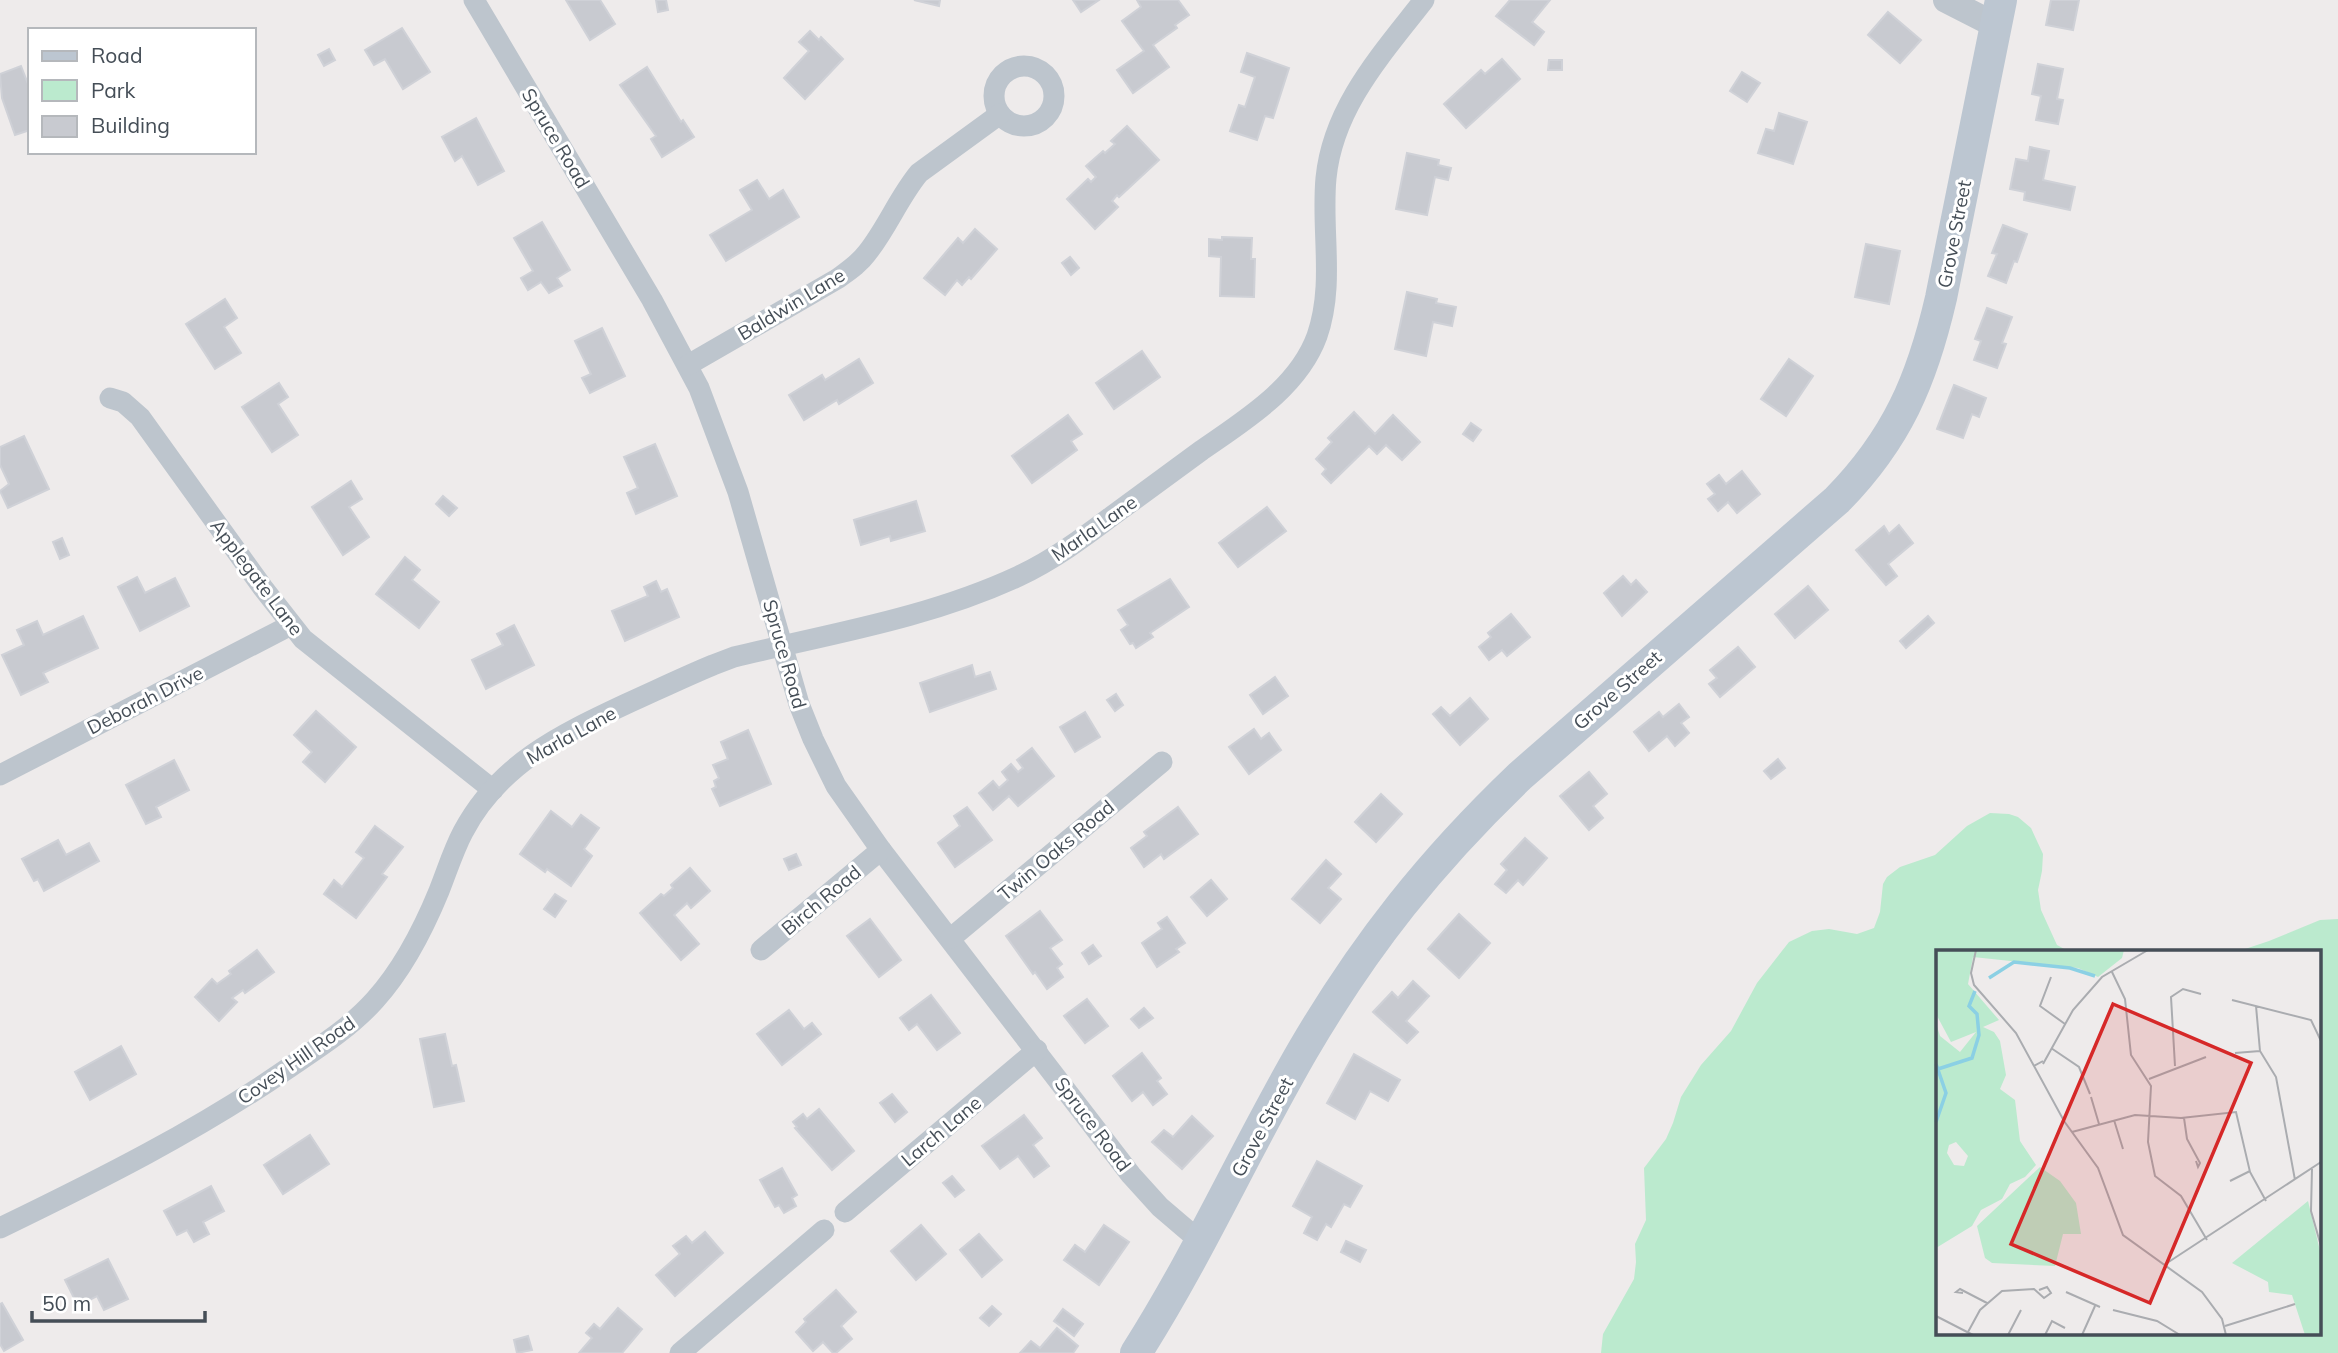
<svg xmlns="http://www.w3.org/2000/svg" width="2338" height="1353" font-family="Mulish,sans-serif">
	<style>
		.green { fill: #bbeace }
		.building { fill: #c8cad0; stroke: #cfd1d7; stroke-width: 2 }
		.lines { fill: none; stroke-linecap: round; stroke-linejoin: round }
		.minor { stroke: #bdc5cd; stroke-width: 21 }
		.tertiary { stroke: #bdc5cd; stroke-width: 26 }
		.secondary { stroke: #bcc6d1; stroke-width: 32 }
		.labels { text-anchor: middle; stroke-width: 6; stroke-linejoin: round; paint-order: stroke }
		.street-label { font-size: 19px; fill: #454e57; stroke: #fff }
		.inset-river { fill: none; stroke: #8bd0e4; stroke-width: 3.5 }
		.inset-road { fill: none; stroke: #aaacb0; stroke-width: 2 }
		.view { fill: #d62828; fill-opacity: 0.15; stroke: #d62828; stroke-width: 3.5 }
		.inset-edge { fill: none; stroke: #454e57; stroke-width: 3.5 }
	</style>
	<rect width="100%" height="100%" fill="#eeebeb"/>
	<polygon class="green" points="1990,813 2009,814 2018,817 2031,828 2043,854 2042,871 2038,890 2041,910 2057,945 2070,952 1937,952 1937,1334 2319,1334 2319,952 2236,952 2269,941 2320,920 2338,919 2338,1353 1601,1353 1603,1334 1634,1279 1636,1262 1635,1244 1646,1220 1644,1168 1666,1139 1673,1123 1681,1097 1701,1065 1731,1031 1757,983 1789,942 1812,931 1829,929 1857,934 1874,928 1880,912 1883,884 1887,877 1900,867 1935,855 1967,826"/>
	<g class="building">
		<polygon points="566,0 600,0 615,24 590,40"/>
		<polygon points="656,0 666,0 668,10 658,12"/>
		<polygon points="914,0 940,0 939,6"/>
		<polygon points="1073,0 1099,0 1081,12"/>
		<polygon points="1137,0 1178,0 1189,15 1175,25 1177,28 1153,45 1169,67 1133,93 1117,70 1144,51 1122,21 1141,7"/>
		<polygon points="1510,0 1550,0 1532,22 1544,32 1534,45 1496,16"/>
		<polygon points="2051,0 2079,0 2073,30 2046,25"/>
		<polygon points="1888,12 1921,40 1900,63 1868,35"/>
		<polygon points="402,28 430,72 403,89 385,59 374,65 365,50"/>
		<polygon points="810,31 819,40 821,37 843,59 805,99 784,78 809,51 799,42"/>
		<polygon points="329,49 335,60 324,66 318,55"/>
		<polygon points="1247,53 1289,68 1273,118 1265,116 1257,140 1230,131 1239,105 1245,107 1255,77 1241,72"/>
		<polygon points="1502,59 1520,79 1466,128 1444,104 1481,70 1485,74"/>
		<polygon points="1549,60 1562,60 1562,70 1548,70"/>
		<polygon points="2038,64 2063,69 2057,99 2063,100 2058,124 2036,120 2041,96 2032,94"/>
		<polygon points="21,66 30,89 30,130 15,135 2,98 0,74"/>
		<polygon points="647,67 681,122 683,120 694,137 662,157 651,139 656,136 620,85"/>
		<polygon points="1742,72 1760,83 1747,102 1730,91"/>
		<polygon points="1779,113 1807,122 1793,164 1758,153 1766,129 1774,131"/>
		<polygon points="476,118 504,171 478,185 462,156 455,161 442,137"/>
		<polygon points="1127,126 1159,160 1119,197 1117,195 1112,201 1118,207 1095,229 1067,199 1088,179 1091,182 1096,177 1086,166 1103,151 1105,153 1115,144 1111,141"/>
		<polygon points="2030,147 2049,151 2043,180 2075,187 2070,210 2024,200 2025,192 2010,189 2016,159 2028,161"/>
		<polygon points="1407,153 1439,160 1438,165 1451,168 1448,180 1435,177 1427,215 1396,209"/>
		<polygon points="757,180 769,199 783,190 799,217 726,261 710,235 752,210 740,190"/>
		<polygon points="542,222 570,270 557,278 562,286 549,293 541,282 528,290 521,278 533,271 514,238"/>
		<polygon points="2003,225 2027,234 2017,262 2014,261 2006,283 1988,276 1997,254 1992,253"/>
		<polygon points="975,229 997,249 971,279 969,277 962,285 957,280 945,295 924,278 958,238 963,243"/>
		<polygon points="1222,237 1252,238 1251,259 1255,259 1254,297 1220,296 1221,257 1209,256 1209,239 1222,240"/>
		<polygon points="1866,244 1900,251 1889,304 1855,297"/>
		<polygon points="1070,257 1079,268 1071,275 1062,263"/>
		<polygon points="1407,292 1437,299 1436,303 1456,307 1452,326 1433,322 1426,356 1395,349"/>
		<polygon points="225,299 237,318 224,327 241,353 215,369 186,324"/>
		<polygon points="1987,308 2012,317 2002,343 2006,344 1997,368 1974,360 1981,341 1975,339"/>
		<polygon points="602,328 625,376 590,393 582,378 591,374 575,341"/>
		<polygon points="1142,351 1160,377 1114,409 1096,383"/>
		<polygon points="859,359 873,383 839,404 837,400 804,420 789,395 822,375 825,380"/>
		<polygon points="1789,359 1813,376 1786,416 1761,399"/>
		<polygon points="279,383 288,397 278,404 298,435 272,452 242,407"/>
		<polygon points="1954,385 1986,398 1979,417 1972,414 1963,438 1937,429"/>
		<polygon points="1354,412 1375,434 1393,415 1420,442 1402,460 1386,445 1377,454 1369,446 1331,483 1322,474 1326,469 1316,459 1332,442 1328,438"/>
		<polygon points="1068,415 1082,434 1071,441 1077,450 1032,483 1012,456"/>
		<polygon points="1471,423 1481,430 1473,441 1463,434"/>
		<polygon points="24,436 49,489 8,508 0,491 9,484 0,465 0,447"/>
		<polygon points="655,444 677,496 636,514 627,493 638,488 624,457"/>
		<polygon points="1742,471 1760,494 1737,513 1728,502 1718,511 1708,499 1715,494 1707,484 1719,475 1726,484"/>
		<polygon points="351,481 362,499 349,507 369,537 343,555 312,507"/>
		<polygon points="443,496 457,508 449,516 436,504"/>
		<polygon points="916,501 925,531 891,541 890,536 861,545 854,520"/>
		<polygon points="1267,507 1286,531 1238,567 1219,543"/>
		<polygon points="1899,525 1913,543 1888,564 1897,576 1886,585 1856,550 1884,526 1889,534"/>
		<polygon points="62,538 69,555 60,559 53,542"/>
		<polygon points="405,557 420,570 412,580 439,602 419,628 376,594"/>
		<polygon points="1623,576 1631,585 1636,580 1647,592 1622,616 1604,593"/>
		<polygon points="137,577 145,593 175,578 189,606 140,631 118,587"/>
		<polygon points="1170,579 1189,607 1150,633 1153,637 1136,648 1133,643 1130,644 1121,630 1128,625 1118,610"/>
		<polygon points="656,581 661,592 667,589 679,617 625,641 612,611 648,596 644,587"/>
		<polygon points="1808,586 1828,610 1795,638 1775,614"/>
		<polygon points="1511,614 1530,637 1507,656 1502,650 1489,660 1479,647 1491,637 1488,633"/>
		<polygon points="83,616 98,648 43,673 48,682 21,695 2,655 24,645 17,630 37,621 43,635"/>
		<polygon points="1928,616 1934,623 1906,648 1900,641"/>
		<polygon points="514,625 534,665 486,689 472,660 503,645 497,634"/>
		<polygon points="1738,647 1755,667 1720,697 1709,684 1717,678 1710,670"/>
		<polygon points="972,665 975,677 990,672 996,689 930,712 920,683"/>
		<polygon points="1275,677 1288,696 1263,714 1250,695"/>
		<polygon points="1116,694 1123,705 1115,711 1107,700"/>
		<polygon points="1470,698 1488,719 1460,745 1433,714 1441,707 1450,716"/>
		<polygon points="1679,704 1689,717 1681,723 1689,733 1675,746 1667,736 1649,751 1634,732 1659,712 1663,717"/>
		<polygon points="316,711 356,747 325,782 303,762 312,752 294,735"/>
		<polygon points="1085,712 1100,737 1075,752 1060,727"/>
		<polygon points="1254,729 1261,739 1269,733 1281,750 1249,774 1229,747"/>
		<polygon points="748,730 771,784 720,806 712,789 716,787 714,781 719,778 713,765 728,759 721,742"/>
		<polygon points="1032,748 1054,776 1018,806 1009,796 993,810 979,793 993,781 999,788 1008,780 1002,772 1011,764 1018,772 1023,768 1017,760"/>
		<polygon points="1778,759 1785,768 1771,779 1764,771"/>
		<polygon points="174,760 189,790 156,807 161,817 146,824 126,785"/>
		<polygon points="1589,772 1607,794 1593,806 1603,818 1589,830 1560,796"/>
		<polygon points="1381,794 1402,814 1376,842 1355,822"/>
		<polygon points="967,807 992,840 955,867 938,843 960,826 954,816"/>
		<polygon points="1178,807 1198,834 1164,859 1161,854 1144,867 1131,848 1147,836 1144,832"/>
		<polygon points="551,811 572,827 581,815 599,828 584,849 592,856 571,886 547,869 545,872 520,854"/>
		<polygon points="375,826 403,847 382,874 387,877 356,918 324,894 334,880 342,887 364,858 356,852"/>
		<polygon points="1525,838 1547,858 1523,885 1518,880 1506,893 1495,884 1507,870 1501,864"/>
		<polygon points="58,840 66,855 89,843 99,861 44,891 38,879 34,881 22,859"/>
		<polygon points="796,854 801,865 789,870 784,859"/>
		<polygon points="1326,860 1341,874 1328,888 1341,899 1320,923 1292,899"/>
		<polygon points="690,868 710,891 691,908 687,903 674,915 699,944 681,960 640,913 661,894 664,896 673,888 671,885"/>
		<polygon points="1211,880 1227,899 1207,916 1191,897"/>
		<polygon points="555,894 566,901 555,917 544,909"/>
		<polygon points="1040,911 1062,940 1050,948 1062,964 1057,968 1063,977 1047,989 1035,972 1033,974 1006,936"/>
		<polygon points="1459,914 1490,943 1459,978 1428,949"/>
		<polygon points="1167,917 1185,943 1176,949 1179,952 1157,967 1142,943 1162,929 1158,923"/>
		<polygon points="870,919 901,960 879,977 847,936"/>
		<polygon points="1093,945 1101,956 1089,964 1082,953"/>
		<polygon points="257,950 274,972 245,993 243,990 232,998 237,1002 219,1021 195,997 212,979 217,984 231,974 229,971"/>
		<polygon points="1413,981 1429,996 1406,1021 1418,1032 1407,1043 1373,1012 1392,992 1398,998"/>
		<polygon points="931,995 960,1033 937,1050 917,1024 909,1030 900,1018"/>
		<polygon points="1087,999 1108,1026 1085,1043 1064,1016"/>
		<polygon points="1144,1008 1153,1018 1139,1028 1131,1019"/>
		<polygon points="789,1010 804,1029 812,1023 821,1034 782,1065 757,1034"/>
		<polygon points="445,1034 452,1066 456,1065 464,1101 434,1107 420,1039"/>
		<polygon points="121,1046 136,1074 90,1100 75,1072"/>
		<polygon points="1142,1053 1161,1078 1157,1081 1167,1094 1153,1105 1143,1092 1132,1101 1113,1076"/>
		<polygon points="1354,1054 1400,1080 1388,1101 1370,1091 1355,1119 1327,1103"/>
		<polygon points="892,1094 907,1112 895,1122 880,1103"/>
		<polygon points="819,1109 854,1151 832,1170 795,1128 797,1127 793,1122 803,1114 807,1119"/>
		<polygon points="1024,1115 1042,1138 1033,1145 1049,1166 1034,1177 1018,1156 1000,1169 982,1146"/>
		<polygon points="1192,1116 1213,1136 1182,1169 1152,1142 1164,1130 1173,1137"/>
		<polygon points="310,1135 329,1164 283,1194 264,1165"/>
		<polygon points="1317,1161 1362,1186 1350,1207 1344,1204 1331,1227 1326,1224 1317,1240 1304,1233 1312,1217 1293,1206"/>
		<polygon points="782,1168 797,1195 792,1198 796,1206 784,1213 779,1205 775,1207 760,1180"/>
		<polygon points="952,1176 964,1190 955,1197 943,1183"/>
		<polygon points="211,1186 224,1211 203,1222 209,1234 194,1242 187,1230 177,1235 164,1211"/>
		<polygon points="921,1225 946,1254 916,1280 891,1251"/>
		<polygon points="1104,1225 1129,1242 1099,1285 1064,1260 1075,1245 1085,1252"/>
		<polygon points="705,1232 723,1253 675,1296 656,1275 680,1254 673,1246 686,1236 692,1243"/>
		<polygon points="979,1234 1002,1260 982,1277 960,1250"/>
		<polygon points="1346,1241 1366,1250 1360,1262 1341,1252"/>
		<polygon points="108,1259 128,1299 104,1310 97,1296 78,1306 65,1280"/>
		<polygon points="836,1290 856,1312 841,1326 852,1339 836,1353 833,1353 823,1342 813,1351 796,1332 806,1322 804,1319"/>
		<polygon points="2,1303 23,1340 4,1351 0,1344 0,1304"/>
		<polygon points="992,1306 1001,1314 989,1326 980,1318"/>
		<polygon points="618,1308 642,1329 622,1353 579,1353 592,1338 586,1333 594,1324 600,1329"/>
		<polygon points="1063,1309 1083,1324 1074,1336 1054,1321"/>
		<polygon points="1057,1328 1078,1346 1073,1353 1020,1353 1031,1341 1040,1348"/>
		<polygon points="528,1336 532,1350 517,1353 514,1340"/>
	</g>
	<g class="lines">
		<g class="minor">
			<polyline points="474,0 652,300 699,388 738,492 799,704 813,739 836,786 881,850 1131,1175 1160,1207 1201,1242"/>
			<circle cx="1024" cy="96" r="30"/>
			<path d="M688,365L837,279C848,271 859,264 867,253C887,228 899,197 919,173L1000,114"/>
			<polyline points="110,398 123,402 140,417 263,588 303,639 493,790"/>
			<polyline points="0,775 291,625"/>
			<polyline points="951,938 1162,762"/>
			<polyline points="761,950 881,850"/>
			<polyline points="845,1212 1037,1050"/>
			<path d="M0,1228C99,1180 197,1131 287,1069C318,1048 350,1028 375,1000C403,969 423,930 439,891C447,871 453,851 463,832C499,764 560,735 626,704C655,691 684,677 713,665L734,657C830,634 929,618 1019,576C1053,560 1083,538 1112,516C1142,494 1172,472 1202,450C1245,420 1298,388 1317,336C1335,284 1321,231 1326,178C1333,107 1382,54 1424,0"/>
			<polyline points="680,1353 824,1230"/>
		</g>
		<polyline class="tertiary" points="1946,0 1995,25"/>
		<path class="secondary" d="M1136,1353C1198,1256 1245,1150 1303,1050C1365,944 1431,861 1520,776L1837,500C1897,439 1922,380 1941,298L2001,0"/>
	</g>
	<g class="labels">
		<g class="street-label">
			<text transform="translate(556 138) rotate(59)" y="7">Spruce Road</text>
			<text transform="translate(1954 234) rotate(-79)" y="7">Grove Street</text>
			<text transform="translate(791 304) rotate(-31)" y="7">Baldwin Lane</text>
			<text transform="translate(1094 528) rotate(-35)" y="7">Marla Lane</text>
			<text transform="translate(257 577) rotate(53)" y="7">Applegate Lane</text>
			<text transform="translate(785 654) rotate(74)" y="7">Spruce Road</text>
			<text transform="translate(1617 690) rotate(-41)" y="7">Grove Street</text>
			<text transform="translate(145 700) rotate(-27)" y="7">Deborah Drive</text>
			<text transform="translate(571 735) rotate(-29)" y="7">Marla Lane</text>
			<text transform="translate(1056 850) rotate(-40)" y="7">Twin Oaks Road</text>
			<text transform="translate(821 900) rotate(-40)" y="7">Birch Road</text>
			<text transform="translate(296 1060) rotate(-35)" y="7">Covey Hill Road</text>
			<text transform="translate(1093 1124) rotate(53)" y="7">Spruce Road</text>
			<text transform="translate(1262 1127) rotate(-62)" y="7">Grove Street</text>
			<text transform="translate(941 1131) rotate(-40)" y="7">Larch Lane</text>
		</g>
	</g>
	<g transform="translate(1936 950)">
		<rect width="385" height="385" fill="#eeebeb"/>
		<path d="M0,0H188L186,8L162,27L142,18L37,7L32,34L63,70L47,77L58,82L64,91L70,125L64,139L79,150L84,191L100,215L89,227L74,234L66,249L45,260L36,276L0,298V73L4,86L24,102L40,82L15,92L0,64ZM20,192L32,206L28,216L18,215L11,203L13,195ZM104,217L124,231L140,253L145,284H127L119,316L56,313L49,308L41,276ZM372,251L385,305V385H369L356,345L333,342L332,332L296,313Z" fill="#bbeace" fill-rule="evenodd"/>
		<path class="inset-river" d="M53,28L78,12L134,18L159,26M0,114L10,143L0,172M2,119L36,108L43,85L41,64L33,56L39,41"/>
		<path class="inset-road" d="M40,0L35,23L38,35L80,83L98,116M176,22L189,49L195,105L215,136L212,192L219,226L245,246L271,290M115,27L104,56L129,74M296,50L375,70L385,91M320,56L324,101L340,127L359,230M115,98L143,117L154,144M299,103L324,101M107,111L98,116L128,171L162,218L187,285L266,342L286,369L290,385M107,114L137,60L166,27L212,0M239,116L235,47L247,39L265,44M213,129L270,107M155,147L163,174M248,168L251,189L264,213L262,217L260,211M178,170L187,199M136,182L199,165L245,168L300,162L314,222L330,251M376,219L375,261L385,296M294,231L314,221M228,315L385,212M130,342L164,357M27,343L20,342L24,339L51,353M177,360L221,371L244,385M0,366L37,385M289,376L359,354M32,382L44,360L66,341L98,339L108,348L115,343L111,337L103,340M72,385L85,360M109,385L116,371L129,378M146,385L159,356"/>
		<path class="view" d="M177,54L315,113L214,353L75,294Z"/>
		<rect width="385" height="385" class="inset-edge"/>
	</g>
	<rect x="28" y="28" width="228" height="126" fill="#ffffff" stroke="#b5b8bc" stroke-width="2"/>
	<rect x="42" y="51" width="35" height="10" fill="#bcc6d1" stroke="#b5b8bc" stroke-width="2"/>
	<text x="91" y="63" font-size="21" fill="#454e57">Road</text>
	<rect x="42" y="80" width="35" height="21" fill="#bbeace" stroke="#b5b8bc" stroke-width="2"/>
	<text x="91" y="98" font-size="21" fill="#454e57">Park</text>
	<rect x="42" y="116" width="35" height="21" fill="#c8cad0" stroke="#b5b8bc" stroke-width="2"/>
	<text x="91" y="133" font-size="21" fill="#454e57">Building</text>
	<path d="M32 1311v10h173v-10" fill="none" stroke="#454e57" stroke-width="3.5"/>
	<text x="42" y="1311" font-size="21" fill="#454e57" stroke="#ffffff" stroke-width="5" paint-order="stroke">50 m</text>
</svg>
